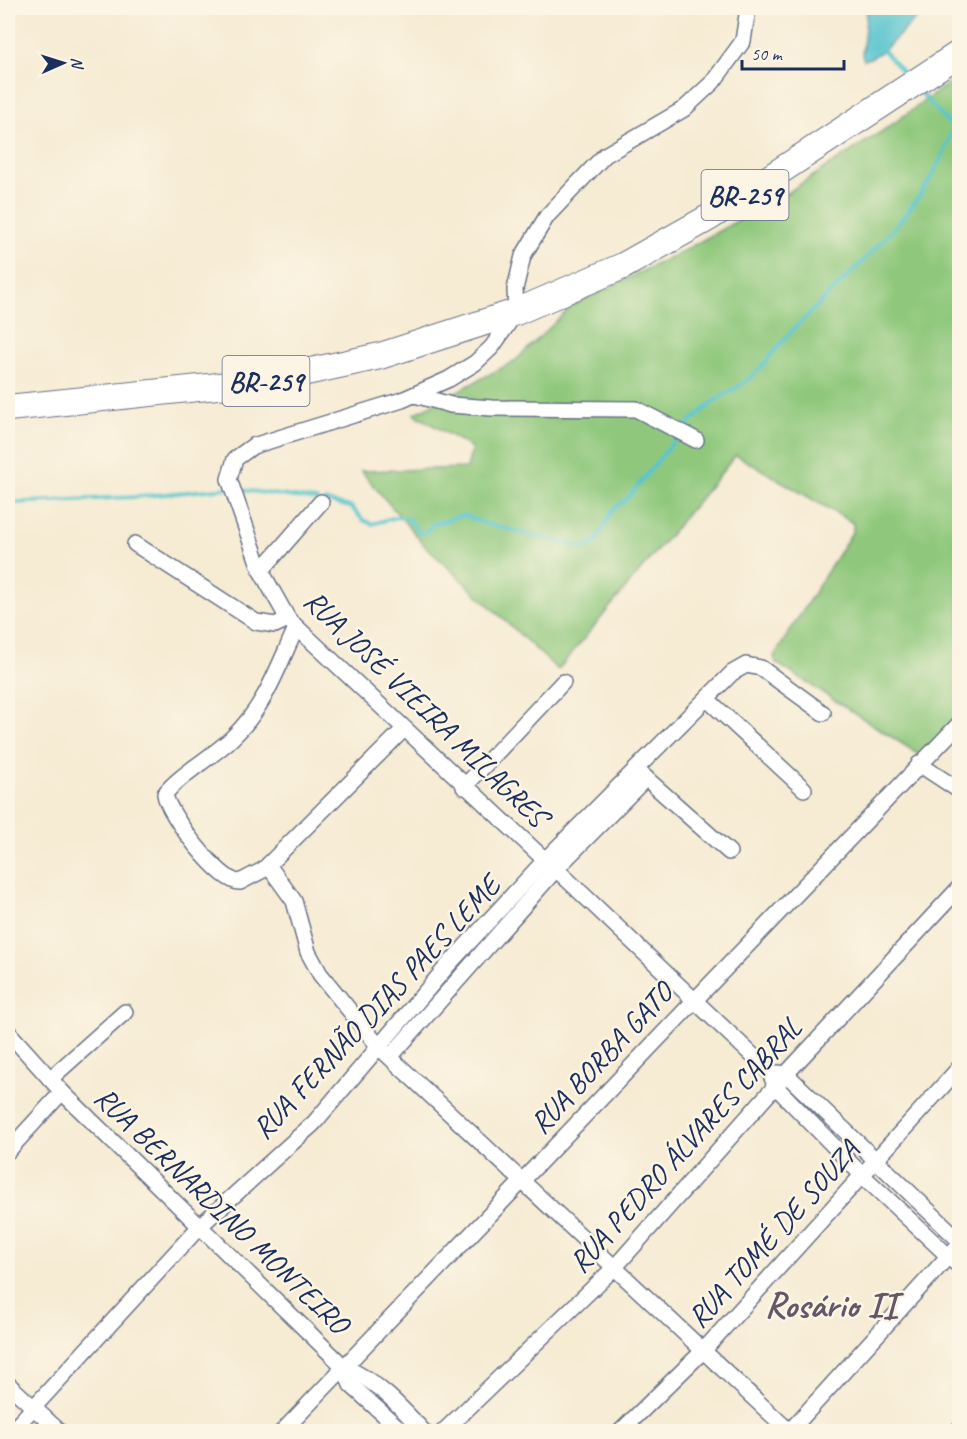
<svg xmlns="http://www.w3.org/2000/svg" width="967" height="1439" font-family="Caveat,sans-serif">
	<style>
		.green { fill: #8fc87c; stroke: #557c6d; stroke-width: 1.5 }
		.water { fill: #58c5ce; stroke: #3a7a96; stroke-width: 1.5 }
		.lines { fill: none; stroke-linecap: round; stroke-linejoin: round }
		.stream { stroke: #58c5ce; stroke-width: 4 }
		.minor-casing { stroke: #687187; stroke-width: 18 }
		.trunk-casing { stroke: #687187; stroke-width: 28 }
		.minor { stroke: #fff; stroke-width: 15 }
		.trunk { stroke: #fff; stroke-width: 26 }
		.labels { text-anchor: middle; stroke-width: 5; stroke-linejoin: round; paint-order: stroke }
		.shield { fill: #fcf5e5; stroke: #5e6a86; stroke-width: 1.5 }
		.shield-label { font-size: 28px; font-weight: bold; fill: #1b2f5e }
		.street-label { font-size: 30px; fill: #1b2f5e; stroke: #fcf5e5 }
		.district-label { font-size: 36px; font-weight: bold; fill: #645768; stroke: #fcf5e5 }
	</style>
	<rect width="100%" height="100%" fill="#fcf5e5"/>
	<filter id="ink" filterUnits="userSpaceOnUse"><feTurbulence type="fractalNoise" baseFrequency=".0167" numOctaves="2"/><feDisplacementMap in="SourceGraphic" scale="12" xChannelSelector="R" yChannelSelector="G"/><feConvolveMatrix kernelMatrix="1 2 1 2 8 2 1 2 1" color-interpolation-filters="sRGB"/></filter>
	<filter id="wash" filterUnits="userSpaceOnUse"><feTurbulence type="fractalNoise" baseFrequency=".008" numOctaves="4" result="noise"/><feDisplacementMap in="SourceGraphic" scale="24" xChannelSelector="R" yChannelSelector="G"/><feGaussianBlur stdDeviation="1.35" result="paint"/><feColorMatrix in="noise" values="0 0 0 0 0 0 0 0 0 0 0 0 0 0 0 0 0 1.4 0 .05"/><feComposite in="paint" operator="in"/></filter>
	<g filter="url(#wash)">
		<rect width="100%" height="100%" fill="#f6ebd3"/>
		<polygon class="green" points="959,76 959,723 926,759 776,663 774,656 853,531 853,523 736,455 558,670 425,546 361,471 467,468 472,448 414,414 515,361 573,305 683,251 787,193 887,128"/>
		<path class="water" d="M867,8H931C906,21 890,54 864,60L862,55Z"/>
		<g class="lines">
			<g class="stream">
				<polyline points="881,48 906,76"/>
				<path d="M683,429C695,417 707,406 722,396C730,391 741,386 749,379C764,366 775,349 788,335C847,273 927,214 953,128L919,91"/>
				<polyline points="236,489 317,500"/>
				<polyline points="325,501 351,507 363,520 372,524 396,517 409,519 421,534 425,533 433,524 464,515 483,523 585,548 596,542 613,509 626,500 679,435"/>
				<polyline points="8,503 135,497 228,488"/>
			</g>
		</g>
	</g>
	<g filter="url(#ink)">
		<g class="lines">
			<defs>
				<g id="minor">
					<polyline points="415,395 451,405 492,408 636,409 696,440"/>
					<polyline points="135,544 256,622 275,625 288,619"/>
					<polyline points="261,571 321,502"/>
					<path d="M296,628C278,667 265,707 233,737C217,754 176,777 165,794C167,813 220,883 240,882L263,870L404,729"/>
					<polyline points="707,699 804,789"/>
					<polyline points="919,764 960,791"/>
					<polyline points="639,772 729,852"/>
					<polyline points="464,787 563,682"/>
					<polyline points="545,860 288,619 261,571 229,479 235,459 253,446 402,400 449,379 475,363 492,347 516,312 515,289 523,256 547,216 605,155 684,109 713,82 743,41 748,8"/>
					<polyline points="268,865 294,901 308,952 320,974 380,1048 790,1432"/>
					<polyline points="556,869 770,1072 775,1086 863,1176 960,1267"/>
					<path d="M8,1032L62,1092L344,1367C376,1380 400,1406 424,1432"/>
					<polyline points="390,1057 556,869 646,778"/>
					<polyline points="778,1073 786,1074 960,1241"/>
					<polyline points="50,1079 125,1012"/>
					<polyline points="8,1151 62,1092"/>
					<polyline points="344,1367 351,1385 403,1432"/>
					<polyline points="8,1384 60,1432"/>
					<polyline points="11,1432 201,1225 314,1123 449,964 545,860 732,673 746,665 761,668 823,713"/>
					<polyline points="282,1432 960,723"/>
					<polyline points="443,1432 615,1267 786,1074 960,887"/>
					<polyline points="620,1432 703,1351 960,1067"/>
					<polyline points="789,1432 953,1251"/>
					<polyline points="956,1432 960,1428"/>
				</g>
				<polyline id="trunk" points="8,408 265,381 380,356 516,312 623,266 710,217 960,53"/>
			</defs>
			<use href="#minor" class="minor-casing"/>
			<use href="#trunk" class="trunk-casing"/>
			<use href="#minor" class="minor"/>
			<use href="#trunk" class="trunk"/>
		</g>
	</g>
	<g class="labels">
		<g class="shield">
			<rect x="701.5" y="170" width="87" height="50" rx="4.5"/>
			<rect x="222.5" y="356" width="87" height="50" rx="4.5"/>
		</g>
		<g class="shield-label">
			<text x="745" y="205">BR-259</text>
			<text x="266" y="391">BR-259</text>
		</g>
		<g class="street-label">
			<text transform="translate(426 708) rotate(44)" y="10">RUA JOSÉ VIEIRA MILAGRES</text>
			<text transform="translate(376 1007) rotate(-47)" y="10">RUA FERNÃO DIAS PAES LEME</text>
			<text transform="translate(601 1058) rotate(-47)" y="10">RUA BORBA GATO</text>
			<text transform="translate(685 1145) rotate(-48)" y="10">RUA PEDRO ÁLVARES CABRAL</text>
			<text transform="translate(222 1210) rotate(44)" y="10">RUA BERNARDINO MONTEIRO</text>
			<text transform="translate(773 1234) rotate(-48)" y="10">RUA TOMÉ DE SOUZA</text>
		</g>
		<g class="district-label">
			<text x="831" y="1317">Rosário II</text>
		</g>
	</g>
	<rect width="967" height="1439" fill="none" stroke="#fcf5e5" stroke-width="30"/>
	<g transform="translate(63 63) rotate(87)" stroke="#fcf5e5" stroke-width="4.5" paint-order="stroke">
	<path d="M0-4.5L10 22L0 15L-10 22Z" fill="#1b2f5e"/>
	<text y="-9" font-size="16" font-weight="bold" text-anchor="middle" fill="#1b2f5e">N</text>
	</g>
	<path d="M742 60v9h102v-9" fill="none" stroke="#1b2f5e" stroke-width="3"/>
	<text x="751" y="60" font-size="18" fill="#1b2f5e" stroke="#fcf5e5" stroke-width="4.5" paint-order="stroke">50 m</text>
</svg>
